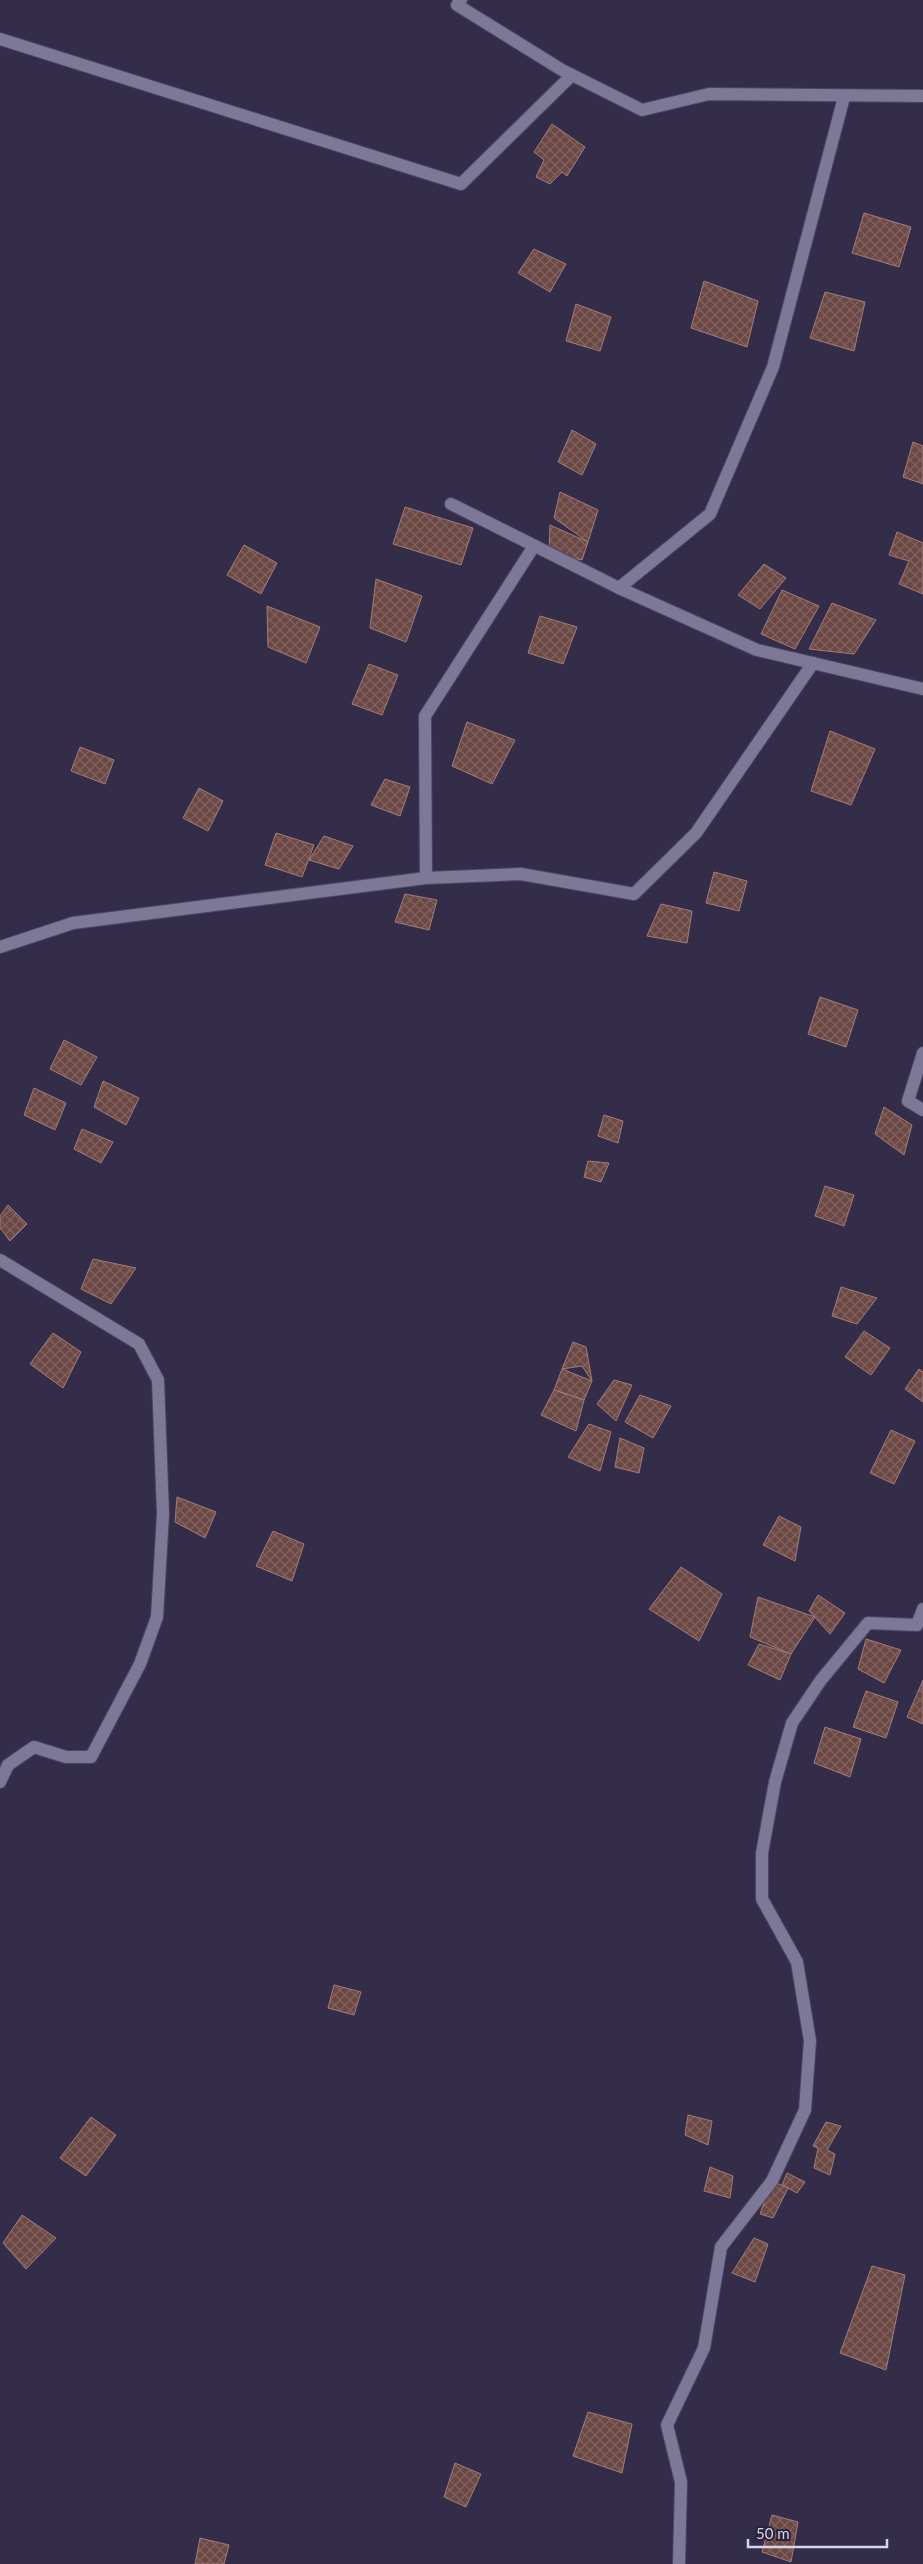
<svg xmlns="http://www.w3.org/2000/svg" width="923" height="2564" font-family="Lato,sans-serif">
	<style>
		.building { fill: url(#building-cross-hatch); stroke: #a47c77 }
		.lines { fill: none; stroke-linecap: round; stroke-linejoin: round }
		.minor-casing { stroke: #4c475e; stroke-width: 14 }
		.minor { stroke: #7e7898; stroke-width: 12 }
	</style>
	<defs>
		<pattern id="building-cross-hatch" width="8" height="8" patternUnits="userSpaceOnUse" patternTransform="scale(1.25)"><rect width="8" height="8" fill="#6c4844"/><path d="M0 0l8 8M0 8l8-8" fill="none" stroke="#80625f"/></pattern>
	</defs>
	<rect width="100%" height="100%" fill="#332d49"/>
	<g class="building">
		<polygon points="552,124 585,147 567,176 562,172 550,184 536,177 544,160 534,152"/>
		<polygon points="864,213 911,227 899,267 852,253"/>
		<polygon points="534,249 566,264 550,292 518,273"/>
		<polygon points="704,281 758,301 747,347 691,328"/>
		<polygon points="825,292 865,302 854,351 810,338"/>
		<polygon points="576,304 611,317 600,351 566,341"/>
		<polygon points="572,430 596,444 582,475 558,462"/>
		<polygon points="913,442 923,446 923,484 903,477"/>
		<polygon points="560,492 598,510 588,542 554,518"/>
		<polygon points="405,507 473,528 461,565 393,544"/>
		<polygon points="550,525 588,542 582,560 549,553"/>
		<polygon points="897,532 923,543 923,594 899,584 909,561 889,555"/>
		<polygon points="244,545 277,563 261,594 227,575"/>
		<polygon points="764,564 786,578 760,609 738,595"/>
		<polygon points="376,579 422,596 406,642 370,628"/>
		<polygon points="782,590 819,606 795,649 761,634"/>
		<polygon points="832,603 876,620 854,654 809,649"/>
		<polygon points="267,606 320,627 306,663 268,647"/>
		<polygon points="540,616 577,627 563,664 528,653"/>
		<polygon points="369,664 398,675 382,715 352,704"/>
		<polygon points="467,722 515,740 492,784 452,766"/>
		<polygon points="830,731 875,749 851,805 811,791"/>
		<polygon points="80,747 114,760 105,784 71,771"/>
		<polygon points="385,779 410,787 400,816 371,805"/>
		<polygon points="199,788 223,801 208,831 183,818"/>
		<polygon points="276,833 314,845 302,877 265,865"/>
		<polygon points="324,836 353,846 339,869 309,860"/>
		<polygon points="714,872 747,881 739,911 706,903"/>
		<polygon points="405,894 437,900 429,930 395,922"/>
		<polygon points="661,904 692,911 687,943 647,936"/>
		<polygon points="820,997 858,1010 846,1047 808,1034"/>
		<polygon points="64,1040 97,1057 81,1085 50,1069"/>
		<polygon points="103,1081 139,1098 126,1125 94,1107"/>
		<polygon points="34,1088 66,1103 55,1130 24,1115"/>
		<polygon points="884,1107 912,1125 904,1155 875,1134"/>
		<polygon points="604,1115 623,1121 618,1143 598,1136"/>
		<polygon points="82,1129 113,1142 101,1163 74,1149"/>
		<polygon points="588,1161 609,1163 601,1182 584,1177"/>
		<polygon points="825,1186 854,1195 844,1226 815,1216"/>
		<polygon points="8,1205 27,1224 10,1241 0,1228 0,1216"/>
		<polygon points="93,1259 136,1268 111,1304 81,1289"/>
		<polygon points="841,1287 877,1298 857,1324 832,1316"/>
		<polygon points="864,1331 890,1348 871,1375 845,1357"/>
		<polygon points="53,1333 81,1352 63,1388 30,1364"/>
		<polygon points="573,1342 586,1347 592,1381 582,1366 562,1369"/>
		<polygon points="562,1369 592,1381 584,1400 554,1390"/>
		<polygon points="919,1369 923,1372 923,1402 905,1389"/>
		<polygon points="614,1380 632,1385 616,1421 597,1404"/>
		<polygon points="554,1390 584,1400 576,1431 541,1415"/>
		<polygon points="640,1395 671,1406 653,1438 625,1422"/>
		<polygon points="589,1424 611,1432 600,1471 568,1457"/>
		<polygon points="891,1430 915,1441 894,1484 870,1473"/>
		<polygon points="620,1438 644,1448 639,1473 615,1467"/>
		<polygon points="177,1497 216,1512 205,1538 175,1522"/>
		<polygon points="779,1516 801,1527 795,1561 763,1545"/>
		<polygon points="273,1531 304,1544 292,1581 256,1566"/>
		<polygon points="681,1567 722,1594 699,1641 649,1609"/>
		<polygon points="818,1595 845,1613 830,1634 809,1611"/>
		<polygon points="758,1597 815,1617 791,1654 750,1637"/>
		<polygon points="866,1639 901,1650 884,1683 858,1669"/>
		<polygon points="759,1644 791,1654 780,1680 748,1665"/>
		<polygon points="923,1680 923,1724 907,1717"/>
		<polygon points="866,1691 898,1702 886,1738 853,1727"/>
		<polygon points="825,1727 861,1739 850,1777 814,1763"/>
		<polygon points="334,1985 361,1992 354,2015 328,2008"/>
		<polygon points="688,2115 712,2121 708,2145 685,2135"/>
		<polygon points="91,2117 116,2135 86,2176 60,2158"/>
		<polygon points="826,2122 841,2126 827,2150 835,2154 830,2175 814,2168 818,2148 813,2146"/>
		<polygon points="710,2167 733,2176 730,2198 704,2191"/>
		<polygon points="787,2173 805,2182 797,2193 782,2185"/>
		<polygon points="772,2181 788,2188 773,2218 760,2214"/>
		<polygon points="22,2215 56,2238 26,2269 3,2243"/>
		<polygon points="754,2238 768,2244 755,2282 732,2273"/>
		<polygon points="872,2266 905,2275 886,2370 840,2353"/>
		<polygon points="588,2412 632,2424 622,2473 573,2456"/>
		<polygon points="455,2463 481,2474 466,2507 444,2497"/>
		<polygon points="772,2515 798,2522 791,2562 762,2552"/>
		<polygon points="200,2538 229,2545 224,2564 195,2564"/>
	</g>
	<g class="lines">
		<defs>
			<g id="minor">
				<polyline points="461,0 457,5 562,70 642,110 709,94 923,96"/>
				<polyline points="0,39 461,184 572,75"/>
				<polyline points="451,504 619,588 757,650 923,689"/>
				<polyline points="619,588 710,514 773,367 844,97"/>
				<polyline points="426,878 425,716 534,546"/>
				<polyline points="0,947 73,923 426,878 521,874 634,894 696,833 813,663"/>
				<polyline points="923,1053 908,1101 923,1110"/>
				<polyline points="0,1260 139,1344 158,1380 163,1514 157,1617 140,1664 91,1757 66,1757 34,1747 8,1765 0,1782"/>
				<polyline points="679,2564 681,2482 667,2425 704,2348 721,2247 772,2181 805,2110 810,2041 797,1962 762,1899 762,1853 775,1782 792,1723 821,1680 868,1623 917,1625 923,1609"/>
			</g>
		</defs>
		<use href="#minor" class="minor-casing"/>
		<use href="#minor" class="minor"/>
	</g>
	<path d="M748 2539v8h139v-8" fill="none" stroke="#d8d5e7" stroke-width="2.5"/>
	<text x="756" y="2539" font-size="15" fill="#d8d5e7" stroke="#29233e" stroke-width="4" paint-order="stroke">50 m</text>
</svg>
